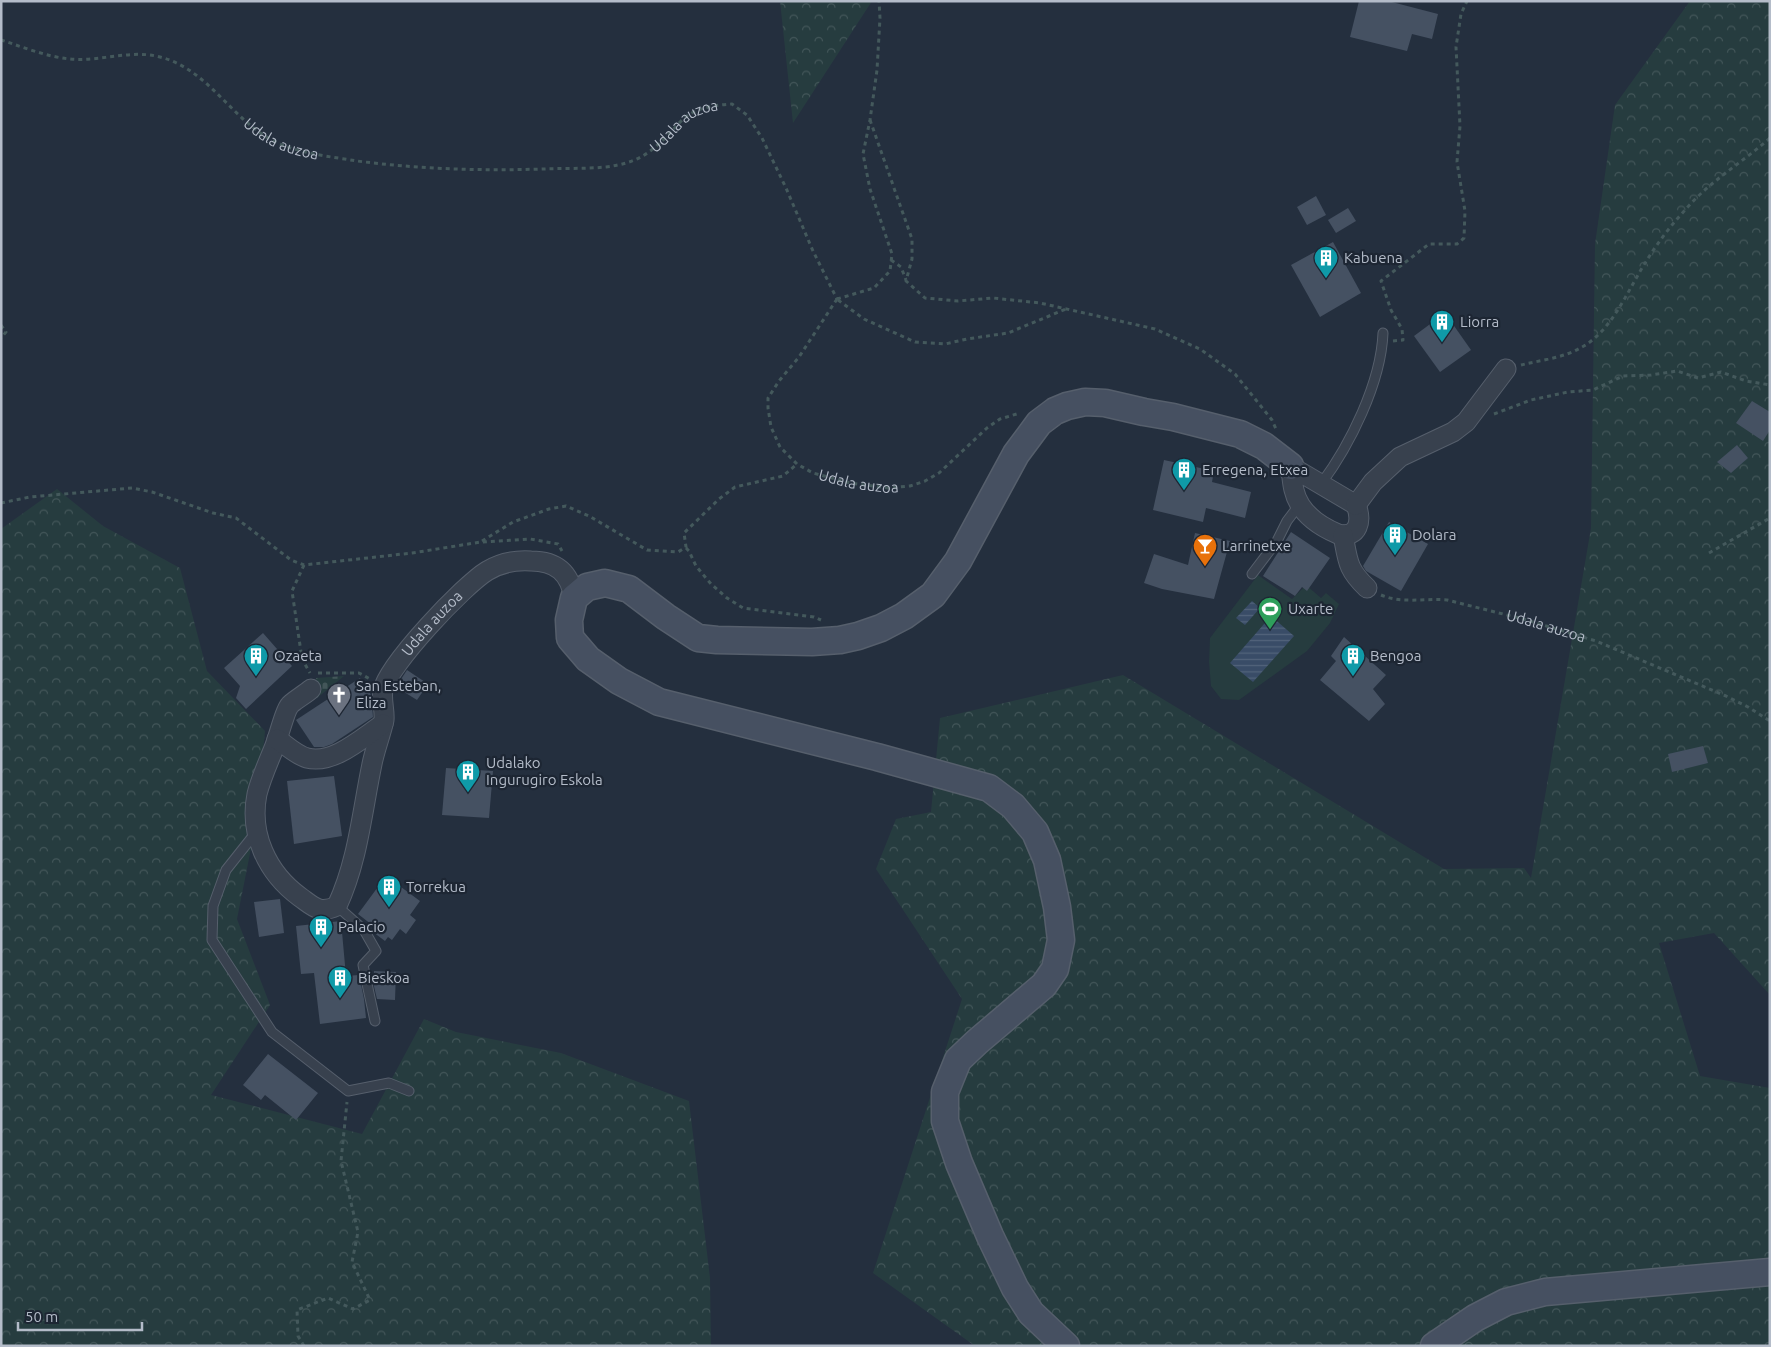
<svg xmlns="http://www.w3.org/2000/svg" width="1771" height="1347" font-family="Ubuntu,sans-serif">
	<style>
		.grass { fill: #263c3f }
		.forest { fill: url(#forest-crowns) }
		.cemetery { fill: url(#cemetery-stones) }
		.water { fill: url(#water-rules) }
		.building { fill: #455162 }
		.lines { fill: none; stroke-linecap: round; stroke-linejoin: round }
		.lane-casing { stroke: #565f6c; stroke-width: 11 }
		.street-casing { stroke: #565f6c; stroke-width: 21 }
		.secondary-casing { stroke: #565f6c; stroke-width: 29 }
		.path { stroke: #44595c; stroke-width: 3; stroke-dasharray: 4 4; stroke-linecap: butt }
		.lane { stroke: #38414e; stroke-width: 9 }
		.street { stroke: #38414e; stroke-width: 19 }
		.secondary { stroke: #465061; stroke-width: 26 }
		.labels { text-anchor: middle; stroke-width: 4.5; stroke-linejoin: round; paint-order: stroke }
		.street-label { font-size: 15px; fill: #b4bcc9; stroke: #1d2633 }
		.poi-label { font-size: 15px; fill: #b4bcc9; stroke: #1d2633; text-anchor: start }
	</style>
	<defs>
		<pattern id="forest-crowns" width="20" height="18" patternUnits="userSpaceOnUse" patternTransform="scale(1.25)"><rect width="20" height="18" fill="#263c3f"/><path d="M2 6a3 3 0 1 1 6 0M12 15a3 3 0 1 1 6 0" fill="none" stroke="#435659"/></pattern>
		<pattern id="cemetery-stones" width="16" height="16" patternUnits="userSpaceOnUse" patternTransform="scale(1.25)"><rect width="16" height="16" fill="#263c3f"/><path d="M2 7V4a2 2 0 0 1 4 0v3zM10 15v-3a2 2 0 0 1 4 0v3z" fill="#435659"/></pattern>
		<pattern id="water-rules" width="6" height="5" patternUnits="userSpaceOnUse" patternTransform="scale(1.25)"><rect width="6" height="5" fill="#394c67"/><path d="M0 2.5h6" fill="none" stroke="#53647b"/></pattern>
	</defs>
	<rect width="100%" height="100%" fill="#242f3e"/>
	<polygon class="grass" points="1258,575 1292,599 1306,585 1321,598 1326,593 1339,604 1330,623 1307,651 1239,700 1221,699 1211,686 1209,662 1210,638"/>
	<g class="forest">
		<polygon points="780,1 872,1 793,123"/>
		<polygon points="1690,1 1770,1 1770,995 1714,933 1659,943 1700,1076 1770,1088 1770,1346 975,1346 873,1273 962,999 876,869 896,819 931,812 940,718 1123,675 1444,869 1524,868 1531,878 1591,528 1595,244 1615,105"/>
		<polygon points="57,489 103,526 180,568 207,671 265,731 256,823 237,919 270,1005 211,1095 362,1134 424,1019 456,1032 561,1053 689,1101 710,1278 711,1346 1,1346 1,529"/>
	</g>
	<polygon class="cemetery" points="344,676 317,698 316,678"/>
	<g class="water">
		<polygon points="1252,601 1260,608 1245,625 1236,618"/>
		<polygon points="1271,616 1294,636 1253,682 1230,663"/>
	</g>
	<g class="building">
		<polygon points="1359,1 1388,1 1438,14 1432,39 1412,34 1407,51 1350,37"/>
		<polygon points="1316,196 1326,215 1307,225 1297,207"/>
		<polygon points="1348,208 1356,221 1336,233 1328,220"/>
		<polygon points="1333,242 1361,293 1320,317 1291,265"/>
		<polygon points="1445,313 1471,350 1440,372 1414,336"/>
		<polygon points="1752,401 1770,412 1770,430 1763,441 1736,423"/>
		<polygon points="1737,445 1748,458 1731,473 1717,462"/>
		<polygon points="1164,460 1214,471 1212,482 1251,492 1245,518 1206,508 1203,522 1153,510"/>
		<polygon points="1389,522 1428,544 1401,591 1366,571 1363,566"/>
		<polygon points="1291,532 1330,558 1307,591 1302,587 1295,596 1263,576"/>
		<polygon points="1195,533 1230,541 1214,599 1162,589 1144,583 1154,554 1188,565"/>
		<polygon points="263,633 292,666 246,709 236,698 240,686 224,668"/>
		<polygon points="1344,637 1386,675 1373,689 1385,704 1369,721 1320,680 1336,661 1331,656"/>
		<polygon points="407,670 428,684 417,700 396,687"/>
		<polygon points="360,678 371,695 373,717 332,744 324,747 314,747 296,720"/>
		<polygon points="1703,746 1708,763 1672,772 1668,754"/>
		<polygon points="446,768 493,771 489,818 442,815"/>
		<polygon points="334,776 342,836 294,844 287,781"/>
		<polygon points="386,876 420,901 410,915 416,920 406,934 400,929 392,940 388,937 385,941 373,932 376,928 358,914"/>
		<polygon points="280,899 284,933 259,937 254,902"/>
		<polygon points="341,921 346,976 359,975 364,999 366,1018 320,1024 314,973 301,974 296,926"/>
		<polygon points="374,971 396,972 395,1000 377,999 371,974 374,974"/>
		<polygon points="268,1054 318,1093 296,1120 265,1095 261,1100 243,1085"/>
	</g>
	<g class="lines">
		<defs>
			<g id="lane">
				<path d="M1321,484C1350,445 1381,383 1383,333"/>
				<polyline points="1252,574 1277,541 1287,521 1300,504"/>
				<polyline points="257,831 226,870 213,906 212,940 272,1032 348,1091 389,1083 409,1091"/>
				<polyline points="337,906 364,930 376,951 363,965 375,1021"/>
			</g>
			<g id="street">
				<path d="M1290,466L1356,505C1362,520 1359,539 1338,534C1319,526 1299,512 1294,490C1292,482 1292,474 1290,466Z"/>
				<polyline points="1356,505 1373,482 1400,457 1453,432 1466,422 1506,369"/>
				<path d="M1343,535C1348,561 1347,569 1367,588"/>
				<path id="s4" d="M311,689C307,693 292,702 290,705C285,710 278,739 274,748C268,763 261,778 257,794C249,834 267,873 300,897C314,907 319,914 337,906C358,861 362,812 372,764C375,749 381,734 384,720C385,710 381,700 383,690C388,665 464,585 487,571C500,563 516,560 531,561C556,561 570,573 574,598"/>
				<path d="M277,739C286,745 296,755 307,758C333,765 362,738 383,724"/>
			</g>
			<g id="secondary">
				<polyline points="1066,1346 1031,1313 1015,1288 990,1236 959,1163 945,1121 945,1092 958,1060 977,1042 1044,985 1055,969 1061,940 1057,907 1047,860 1035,832 1013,806 989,788 877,757 659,702 619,681 588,659 570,638 569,620 574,598 587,587 605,583 629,589 666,617 698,638 717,640 812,642 840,640 858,636 881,628 904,616 933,595 958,561 1016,454 1039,423 1055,411 1067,406 1085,402 1105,403 1144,412 1173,417 1240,434 1264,446 1290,466"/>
				<polyline points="1434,1346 1475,1318 1506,1302 1545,1292 1770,1272"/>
			</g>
		</defs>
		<use href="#lane" class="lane-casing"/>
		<use href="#street" class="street-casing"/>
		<use href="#secondary" class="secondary-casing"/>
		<g class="path">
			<path id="s1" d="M1,40C23,47 47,57 70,59C100,62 131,49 160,57C211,70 233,124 280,144C303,154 333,157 357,161C419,169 480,171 543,169C563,168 585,169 606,167C635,163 647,156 667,136C674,129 680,121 687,116C700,107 717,105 732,104L747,115L762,138L786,188L813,251L837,299"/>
			<polyline points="870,120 912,239 912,259 906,281 925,298 958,301 993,298 1040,303 1155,329 1200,349 1235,374 1272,420 1276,429"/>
			<polyline points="891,260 901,267 906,280"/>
			<path id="s2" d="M837,299L799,357L779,381L768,398V408L771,427L780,447L797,464L813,473L850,483L888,488L910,486L925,481L939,473L987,428L1000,419L1020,413"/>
			<polyline points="837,299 874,288 890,271 892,254 870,189 863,154 870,120 877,70 880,18 879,1"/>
			<polyline points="838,300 864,319 915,342 945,344 967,339 1008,333 1066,309"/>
			<polyline points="1,325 6,332 1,338"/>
			<polyline points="1393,341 1403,340 1402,329 1391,310 1381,281 1429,244 1457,244 1464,238 1465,211 1457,162 1460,126 1456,47 1461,14 1467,1"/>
			<path d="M1521,365C1541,360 1564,358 1582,347C1613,330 1628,289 1647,260C1658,242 1672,224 1686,209C1710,181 1743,162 1770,138"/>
			<polyline points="1494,414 1531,400 1568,392 1593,390 1623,376 1651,375 1677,371 1698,378 1721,372 1746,381 1770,385"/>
			<polyline points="1,503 30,497 132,488 152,492 213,513 236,518 291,560 304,565 412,553 481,542 530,539 558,544 562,551"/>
			<polyline points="482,541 513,522 549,509 566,506 589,516 647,550 678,552 686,547 684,533 719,499 735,487 783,476 797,464"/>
			<polyline points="686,548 689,551 696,566 711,584 727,598 743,608 814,617 821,620"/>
			<polyline points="1709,553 1770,518"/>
			<polyline points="304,565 292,591 302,659 310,673"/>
			<path id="s3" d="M1381,595C1402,604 1424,598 1447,600L1523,619L1596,641L1726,696L1748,707L1770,721"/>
			<polyline points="318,673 359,673 370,679"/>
			<polyline points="304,1346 298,1336 297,1310 328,1298 353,1309 370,1300 352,1262 358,1232 341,1161 347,1102"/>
		</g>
		<use href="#lane" class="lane"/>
		<use href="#street" class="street"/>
		<use href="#secondary" class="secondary"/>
	</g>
	<defs>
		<symbol id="building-pin" viewBox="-11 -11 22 30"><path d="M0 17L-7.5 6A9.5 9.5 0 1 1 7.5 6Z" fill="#0f9aa8" stroke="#1d2633"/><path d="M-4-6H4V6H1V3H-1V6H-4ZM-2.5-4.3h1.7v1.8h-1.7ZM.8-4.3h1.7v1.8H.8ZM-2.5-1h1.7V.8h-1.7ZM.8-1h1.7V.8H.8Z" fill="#fff"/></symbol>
		<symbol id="bar-pin" viewBox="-11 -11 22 30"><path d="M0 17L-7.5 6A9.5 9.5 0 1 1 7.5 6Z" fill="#e8710a" stroke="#1d2633"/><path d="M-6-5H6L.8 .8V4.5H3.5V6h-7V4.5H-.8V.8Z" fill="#fff"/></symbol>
		<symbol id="stadium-pin" viewBox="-11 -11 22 30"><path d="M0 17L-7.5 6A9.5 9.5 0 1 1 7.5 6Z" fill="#2e9e5b" stroke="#1d2633"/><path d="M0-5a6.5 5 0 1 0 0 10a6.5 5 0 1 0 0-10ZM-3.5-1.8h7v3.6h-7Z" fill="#fff"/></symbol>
		<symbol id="church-pin" viewBox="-11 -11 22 30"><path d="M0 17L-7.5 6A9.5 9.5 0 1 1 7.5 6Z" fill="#6b7280" stroke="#1d2633"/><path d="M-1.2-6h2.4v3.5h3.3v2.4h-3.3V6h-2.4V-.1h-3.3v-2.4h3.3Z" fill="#fff"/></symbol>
	</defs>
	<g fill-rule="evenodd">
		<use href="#building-pin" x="1312" y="244" width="28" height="38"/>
		<use href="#building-pin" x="1428" y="308" width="28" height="38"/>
		<use href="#building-pin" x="1170" y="456" width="28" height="38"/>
		<use href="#building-pin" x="1381" y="521" width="28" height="38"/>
		<use href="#bar-pin" x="1191" y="532" width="28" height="38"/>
		<use href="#stadium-pin" x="1256" y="595" width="28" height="38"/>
		<use href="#building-pin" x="242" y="642" width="28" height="38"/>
		<use href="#building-pin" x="1339" y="642" width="28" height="38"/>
		<use href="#church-pin" x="325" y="681" width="28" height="38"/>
		<use href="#building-pin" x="454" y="758" width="28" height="38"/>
		<use href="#building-pin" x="375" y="873" width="28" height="38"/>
		<use href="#building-pin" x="307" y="913" width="28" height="38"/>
		<use href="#building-pin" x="326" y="964" width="28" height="38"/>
	</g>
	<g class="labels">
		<g class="street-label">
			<text dy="5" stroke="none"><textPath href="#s1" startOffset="731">Udala auzoa</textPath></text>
			<text dy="5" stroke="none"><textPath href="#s1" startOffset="311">Udala auzoa</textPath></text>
			<text dy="5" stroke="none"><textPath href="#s2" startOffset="261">Udala auzoa</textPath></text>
			<text dy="5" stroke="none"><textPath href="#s4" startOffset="586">Udala auzoa</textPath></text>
			<text dy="5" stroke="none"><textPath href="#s3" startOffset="169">Udala auzoa</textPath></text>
		</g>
		<g class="poi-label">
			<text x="1344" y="263">Kabuena</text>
			<text x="1460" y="327">Liorra</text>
			<text x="1202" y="475">Erregena, Etxea</text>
			<text x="1412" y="540">Dolara</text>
			<text x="1222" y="551">Larrinetxe</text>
			<text x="1288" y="614">Uxarte</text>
			<text x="274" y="661">Ozaeta</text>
			<text x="1370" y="661">Bengoa</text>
			<text x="356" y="691">San Esteban,<tspan x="356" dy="17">Eliza</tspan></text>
			<text x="486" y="768">Udalako<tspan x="486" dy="17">Ingurugiro Eskola</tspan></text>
			<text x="406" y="892">Torrekua</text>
			<text x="338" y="932">Palacio</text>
			<text x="358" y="983">Bieskoa</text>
		</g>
	</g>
	<rect width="1771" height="1347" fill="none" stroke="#b4bcc9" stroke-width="5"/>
	<path d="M18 1322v8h124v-8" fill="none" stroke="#b4bcc9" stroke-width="2.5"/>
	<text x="25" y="1322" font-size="15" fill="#b4bcc9" stroke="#1d2633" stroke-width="4" paint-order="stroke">50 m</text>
</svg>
